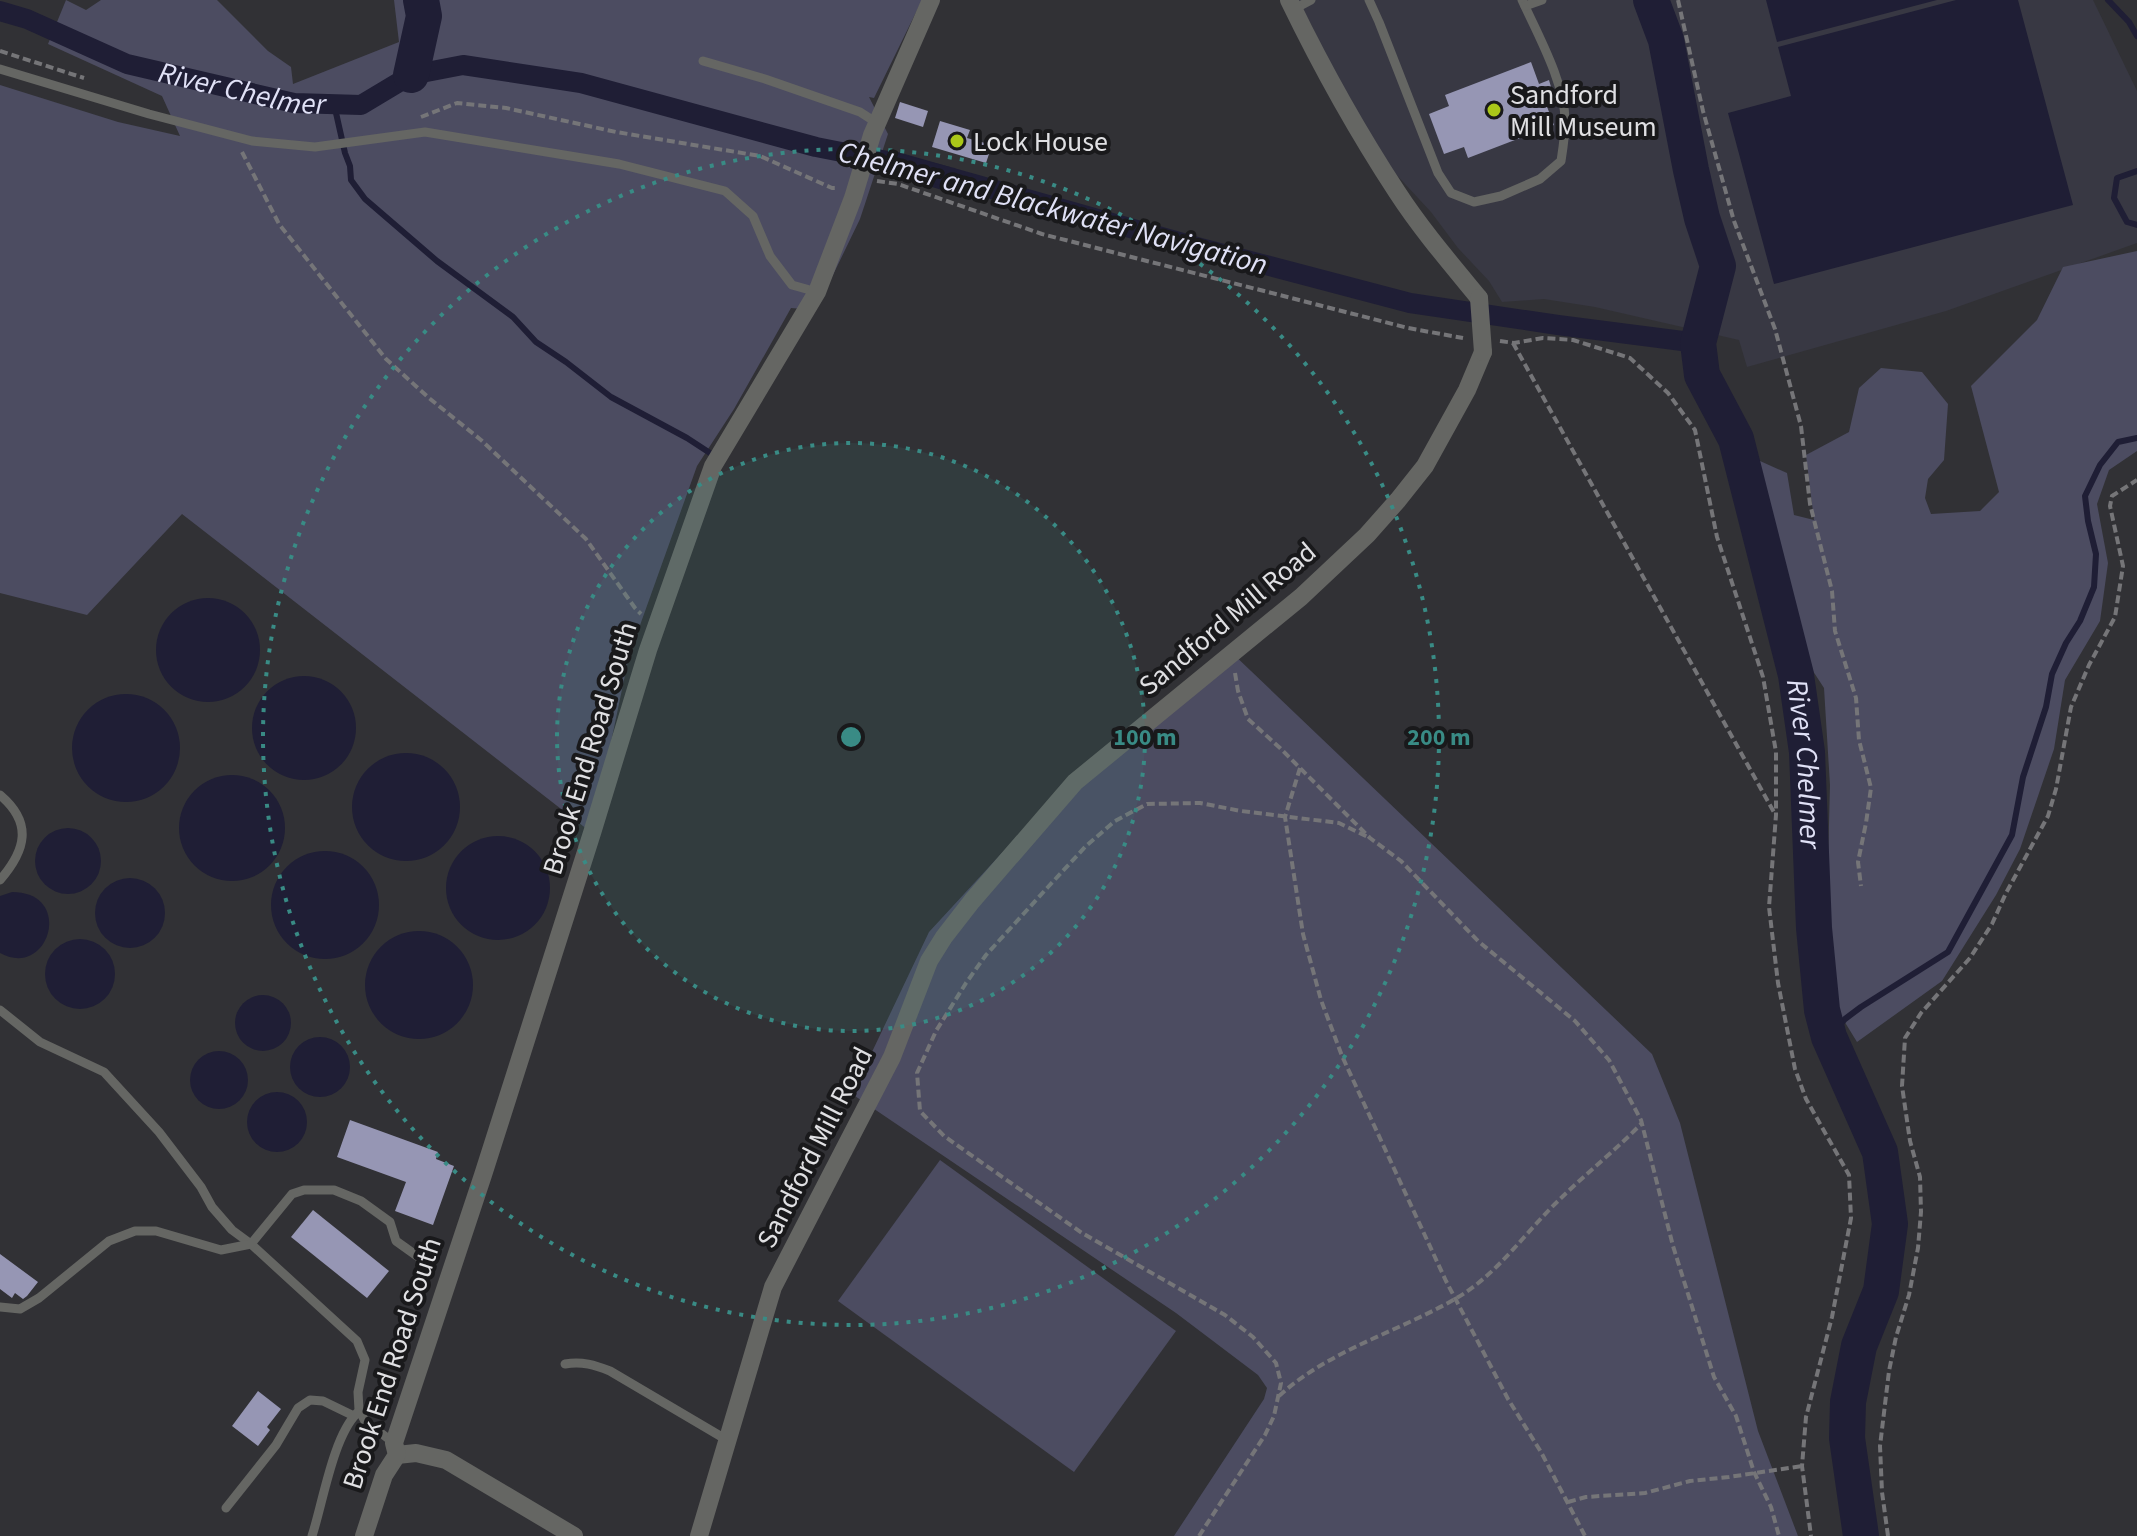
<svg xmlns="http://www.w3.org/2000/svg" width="2137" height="1536" font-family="'Source Sans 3',sans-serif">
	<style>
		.built { fill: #383843 }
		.green { fill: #4c4c61 }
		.water { fill: #1f1e35 }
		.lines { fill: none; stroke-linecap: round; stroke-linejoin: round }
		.stream { stroke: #1f1e35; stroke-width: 6 }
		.canal { stroke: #1f1e35; stroke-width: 20 }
		.river { stroke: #1f1e35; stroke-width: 36 }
		.building { fill: #9696b4 }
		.path { stroke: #757578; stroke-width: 4; stroke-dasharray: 8 4; stroke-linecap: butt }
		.lane { stroke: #656663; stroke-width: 9 }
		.street { stroke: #656663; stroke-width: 18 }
		.street-bridge { stroke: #656663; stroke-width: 18 }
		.ring { fill: none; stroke: #398b85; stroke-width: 4; stroke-dasharray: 4 8 }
		.poi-dot { fill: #aac719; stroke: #19191b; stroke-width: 3 }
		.labels { text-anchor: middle; stroke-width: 8; stroke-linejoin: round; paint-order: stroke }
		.poi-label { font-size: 28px; fill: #e0e0e3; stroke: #19191b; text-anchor: start }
		.street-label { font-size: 28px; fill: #e0e0e3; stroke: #19191b }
		.water-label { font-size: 30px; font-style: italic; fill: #e0e1f6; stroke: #19191b }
		.centre { fill: #398b85; stroke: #19191b; stroke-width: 4 }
		.ring-label { font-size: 24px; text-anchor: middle; font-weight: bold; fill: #398b85; stroke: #19191b; stroke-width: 8; stroke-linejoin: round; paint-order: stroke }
	</style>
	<rect width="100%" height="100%" fill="#313135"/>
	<polygon class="built" points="1297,0 2093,0 2137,91 2137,243 1946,311 1747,367 1739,340 1595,307 1544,299 1502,302 1489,281 1458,248 1431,212 1393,171 1342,92 1312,26"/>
	<g class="green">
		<polygon points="66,0 86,10 101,0 217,0 268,51 291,67 293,84 399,42 394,0 922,0 874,98 869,97 888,134 860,219 816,310 791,308 734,409 697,466 629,656 592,833 182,514 87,615 0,593 0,85 118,122 180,136 162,96 48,44"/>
		<polygon points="2137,251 2137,451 2109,470 2097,504 2108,563 2100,621 2065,680 2054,749 2020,849 1996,895 1942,981 1857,1042 1827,993 1827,902 1830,785 1824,688 1811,668 1793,619 1782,569 1752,479 1760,461 1787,473 1794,515 1814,520 1806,455 1849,432 1859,388 1881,368 1922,372 1948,404 1944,460 1928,479 1925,498 1931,514 1980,511 1999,492 1971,386 2037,320 2063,267"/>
		<polygon points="1230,651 1652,1054 1680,1123 1758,1431 1798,1536 1174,1536 1264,1399 1267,1388 1258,1375 1176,1313 852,1094 929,932 1071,778"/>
		<polygon points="940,1160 1176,1331 1074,1472 838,1301"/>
	</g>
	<g class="water">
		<polygon points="1766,0 1937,0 1777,42"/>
		<polygon points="1956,0 2018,0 2073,205 1774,284 1728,113 1791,96 1778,47"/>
		<polygon points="891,150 950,167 945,191 884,172"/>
		<circle cx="208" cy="650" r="52"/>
		<circle cx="304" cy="728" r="52"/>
		<circle cx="126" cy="748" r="54"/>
		<circle cx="406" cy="807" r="54"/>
		<circle cx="232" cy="828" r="53"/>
		<circle cx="68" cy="861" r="33"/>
		<circle cx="498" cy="888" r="52"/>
		<circle cx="325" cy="905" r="54"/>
		<circle cx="130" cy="913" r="35"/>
		<path d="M12,892C75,892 49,980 0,953V896Z"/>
		<circle cx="419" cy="985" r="54"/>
		<circle cx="80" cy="974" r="35"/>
		<circle cx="263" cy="1023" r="28"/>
		<circle cx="320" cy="1067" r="30"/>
		<circle cx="219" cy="1080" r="29"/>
		<circle cx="277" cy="1122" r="30"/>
	</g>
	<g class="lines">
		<g class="stream">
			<polyline points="2108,0 2129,22 2137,36"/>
			<polyline points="334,104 345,153 350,166 351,180 365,199 437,261 513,317 536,342 566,362 611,397 687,438 710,453"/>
			<polyline points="2137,171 2117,178 2114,198 2127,222 2137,225"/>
			<polyline points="1829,1037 1845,1019 1861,1007 1948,952 2012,835 2023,777 2046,707 2052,674 2066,643 2080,621 2094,587 2096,554 2088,521 2085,496 2100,465 2118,442 2137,438"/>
		</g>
		<path class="canal" id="s1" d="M0,11L27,19L127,64L294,103L361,105L411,75L463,65L581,83L816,147L882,160L953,178L1201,248L1410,303L1558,325L1698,343"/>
		<g class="river">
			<path id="s2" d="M1651,0L1666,40L1691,170L1702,218L1718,266L1698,343L1702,375L1736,439L1796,675L1807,752L1814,928L1822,1010L1829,1037L1880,1152L1890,1224L1881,1291L1859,1346L1848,1402L1847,1438L1861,1536"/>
			<polyline points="411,75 424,16 421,0"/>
		</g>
	</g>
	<g class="building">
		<polygon points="1531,62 1539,84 1549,80 1555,101 1546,104 1554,125 1468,158 1464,147 1444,154 1429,114 1449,106 1445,95"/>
		<polygon points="900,102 928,111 923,127 895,118"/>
		<polygon points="940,121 970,130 967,138 992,145 986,163 932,147"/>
		<polygon points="350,1120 438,1152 436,1159 454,1166 433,1225 395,1211 406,1182 337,1157"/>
		<polygon points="313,1210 389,1271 367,1298 291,1237"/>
		<polygon points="0,1254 38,1282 27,1296 23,1299 15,1293 12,1298 0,1289"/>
		<polygon points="258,1391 281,1409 267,1427 270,1430 258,1446 232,1426"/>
	</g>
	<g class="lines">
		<g class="path">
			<polyline points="1678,0 1703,111 1734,221 1775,329 1801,426 1810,504 1832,591 1835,631 1856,698 1859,740 1871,788 1866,823 1858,862 1861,886"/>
			<polyline points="0,51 84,78"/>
			<polyline points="421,117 457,103 506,108 616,132 760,156 832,188 838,188"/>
			<polyline points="242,152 279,224 386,359 429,398 481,440 586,539 635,608 641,614"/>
			<polyline points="877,181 898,184 1042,234 1408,328 1463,338"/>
			<polyline points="1500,341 1514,343 1543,338 1573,340 1630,358 1668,393 1695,430 1717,537 1763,677 1776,752 1776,815 1769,907 1778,983 1795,1069 1806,1099 1849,1175 1851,1218 1832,1317 1806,1417 1802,1466 1811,1536"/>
			<polyline points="1513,343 1775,814"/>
			<polyline points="1235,673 1238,691 1248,719 1280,748 1370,838 1401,861 1478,941 1575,1021 1609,1060 1641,1120 1673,1246 1714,1377 1736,1416 1754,1472 1771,1507 1779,1536"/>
			<polyline points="1300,768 1285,817 1303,934 1321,1000 1342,1056 1446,1281 1508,1399 1541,1452 1585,1536"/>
			<path d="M1279,1396C1329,1350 1398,1332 1455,1299C1497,1275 1523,1235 1557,1202C1584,1175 1615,1151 1642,1123"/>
			<polyline points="1568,1502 1586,1497 1645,1493 1690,1481 1729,1477 1802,1466"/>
			<polyline points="1199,1536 1265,1435 1274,1416 1281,1383 1276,1363 1253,1337 1225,1315 1082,1233 944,1136 920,1111 917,1073 936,1031 966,983 986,955 1048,887 1086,846 1115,821 1147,804 1200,803 1241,811 1339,823 1370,838"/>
			<polyline points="1888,1536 1882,1492 1880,1446 1889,1371 1896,1337 1909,1295 1918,1248 1921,1212 1920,1177 1910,1141 1902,1086 1905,1038 1921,1013 1970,958 1992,924 2006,893 2048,816 2056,789 2071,707 2089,665 2115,617 2123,566 2110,506 2112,496 2137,480"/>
		</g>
		<g class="lane">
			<path d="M1369,0L1379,22L1438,173L1451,193L1474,202L1501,196L1540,179L1561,161C1563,148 1565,136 1565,123C1566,85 1538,35 1522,0"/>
			<polyline points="1525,6 1542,0"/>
			<polyline points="1294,9 1311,0"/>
			<polyline points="703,61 765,79 860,112 877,123"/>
			<polyline points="0,69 149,114 252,141 315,147 425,132 619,164 725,191 753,216 770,256 792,285 817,292"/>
			<path d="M0,795C33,823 26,850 0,880"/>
			<polyline points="0,1010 40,1042 104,1072 159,1132 201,1187 212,1207 232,1230 251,1244 357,1341 365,1360 358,1392 359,1410 365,1421 394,1443"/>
			<polyline points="0,1307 20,1309 39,1298 109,1241 135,1231 156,1231 221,1250 251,1244 292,1194 304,1190 334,1190 361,1201 390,1222 396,1241 417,1256"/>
			<path d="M565,1364C582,1361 595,1365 610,1371L727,1440"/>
			<polyline points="226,1508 276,1445 298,1408 310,1400 323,1401 354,1416"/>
			<path d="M312,1536C323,1502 333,1437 357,1413"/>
		</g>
		<g class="street">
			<path d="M1289,0C1321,66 1357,131 1397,192C1421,229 1451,264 1479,298"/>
			<polyline points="397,1455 416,1453 446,1460 574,1536"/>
			<polyline points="364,1536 384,1475 397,1455 394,1443 483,1175 592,833 648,650 713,466 817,292 853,198 872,135 931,0"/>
			<polyline points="699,1536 773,1287 892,1057 929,961 944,937 972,901 1075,782 1301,597 1367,535 1398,500 1425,466 1467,390 1483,352"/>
		</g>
		<polyline class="street-bridge" points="1479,298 1483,352"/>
	</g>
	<circle cx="851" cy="737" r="294" fill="#398b85" fill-opacity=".12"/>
	<g class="ring">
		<circle cx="851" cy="737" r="294"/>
		<circle cx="851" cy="737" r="588"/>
	</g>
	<g class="poi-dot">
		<circle cx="1494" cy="110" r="8"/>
		<circle cx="957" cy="141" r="8"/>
	</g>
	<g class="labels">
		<g class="poi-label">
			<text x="1510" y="104">Sandford<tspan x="1510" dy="32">Mill Museum</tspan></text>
			<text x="973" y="151">Lock House</text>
		</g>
		<g class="street-label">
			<text transform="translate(1227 618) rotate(-40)" y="10">Sandford Mill Road</text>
			<text transform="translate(589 748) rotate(-73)" y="10">Brook End Road South</text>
			<text transform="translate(814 1147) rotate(-63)" y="10">Sandford Mill Road</text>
			<text transform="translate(391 1363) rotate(-72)" y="10">Brook End Road South</text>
		</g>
		<g class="water-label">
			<text dy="10" stroke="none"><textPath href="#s1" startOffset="256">River Chelmer</textPath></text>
			<text transform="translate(1053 208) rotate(15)" y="10">Chelmer and Blackwater Navigation</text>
			<text dy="10" stroke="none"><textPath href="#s2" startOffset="792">River Chelmer</textPath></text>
		</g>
	</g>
	<circle cx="851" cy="737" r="12" class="centre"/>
	<g class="ring-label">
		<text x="1145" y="745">100 m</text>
		<text x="1439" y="745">200 m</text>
	</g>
</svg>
